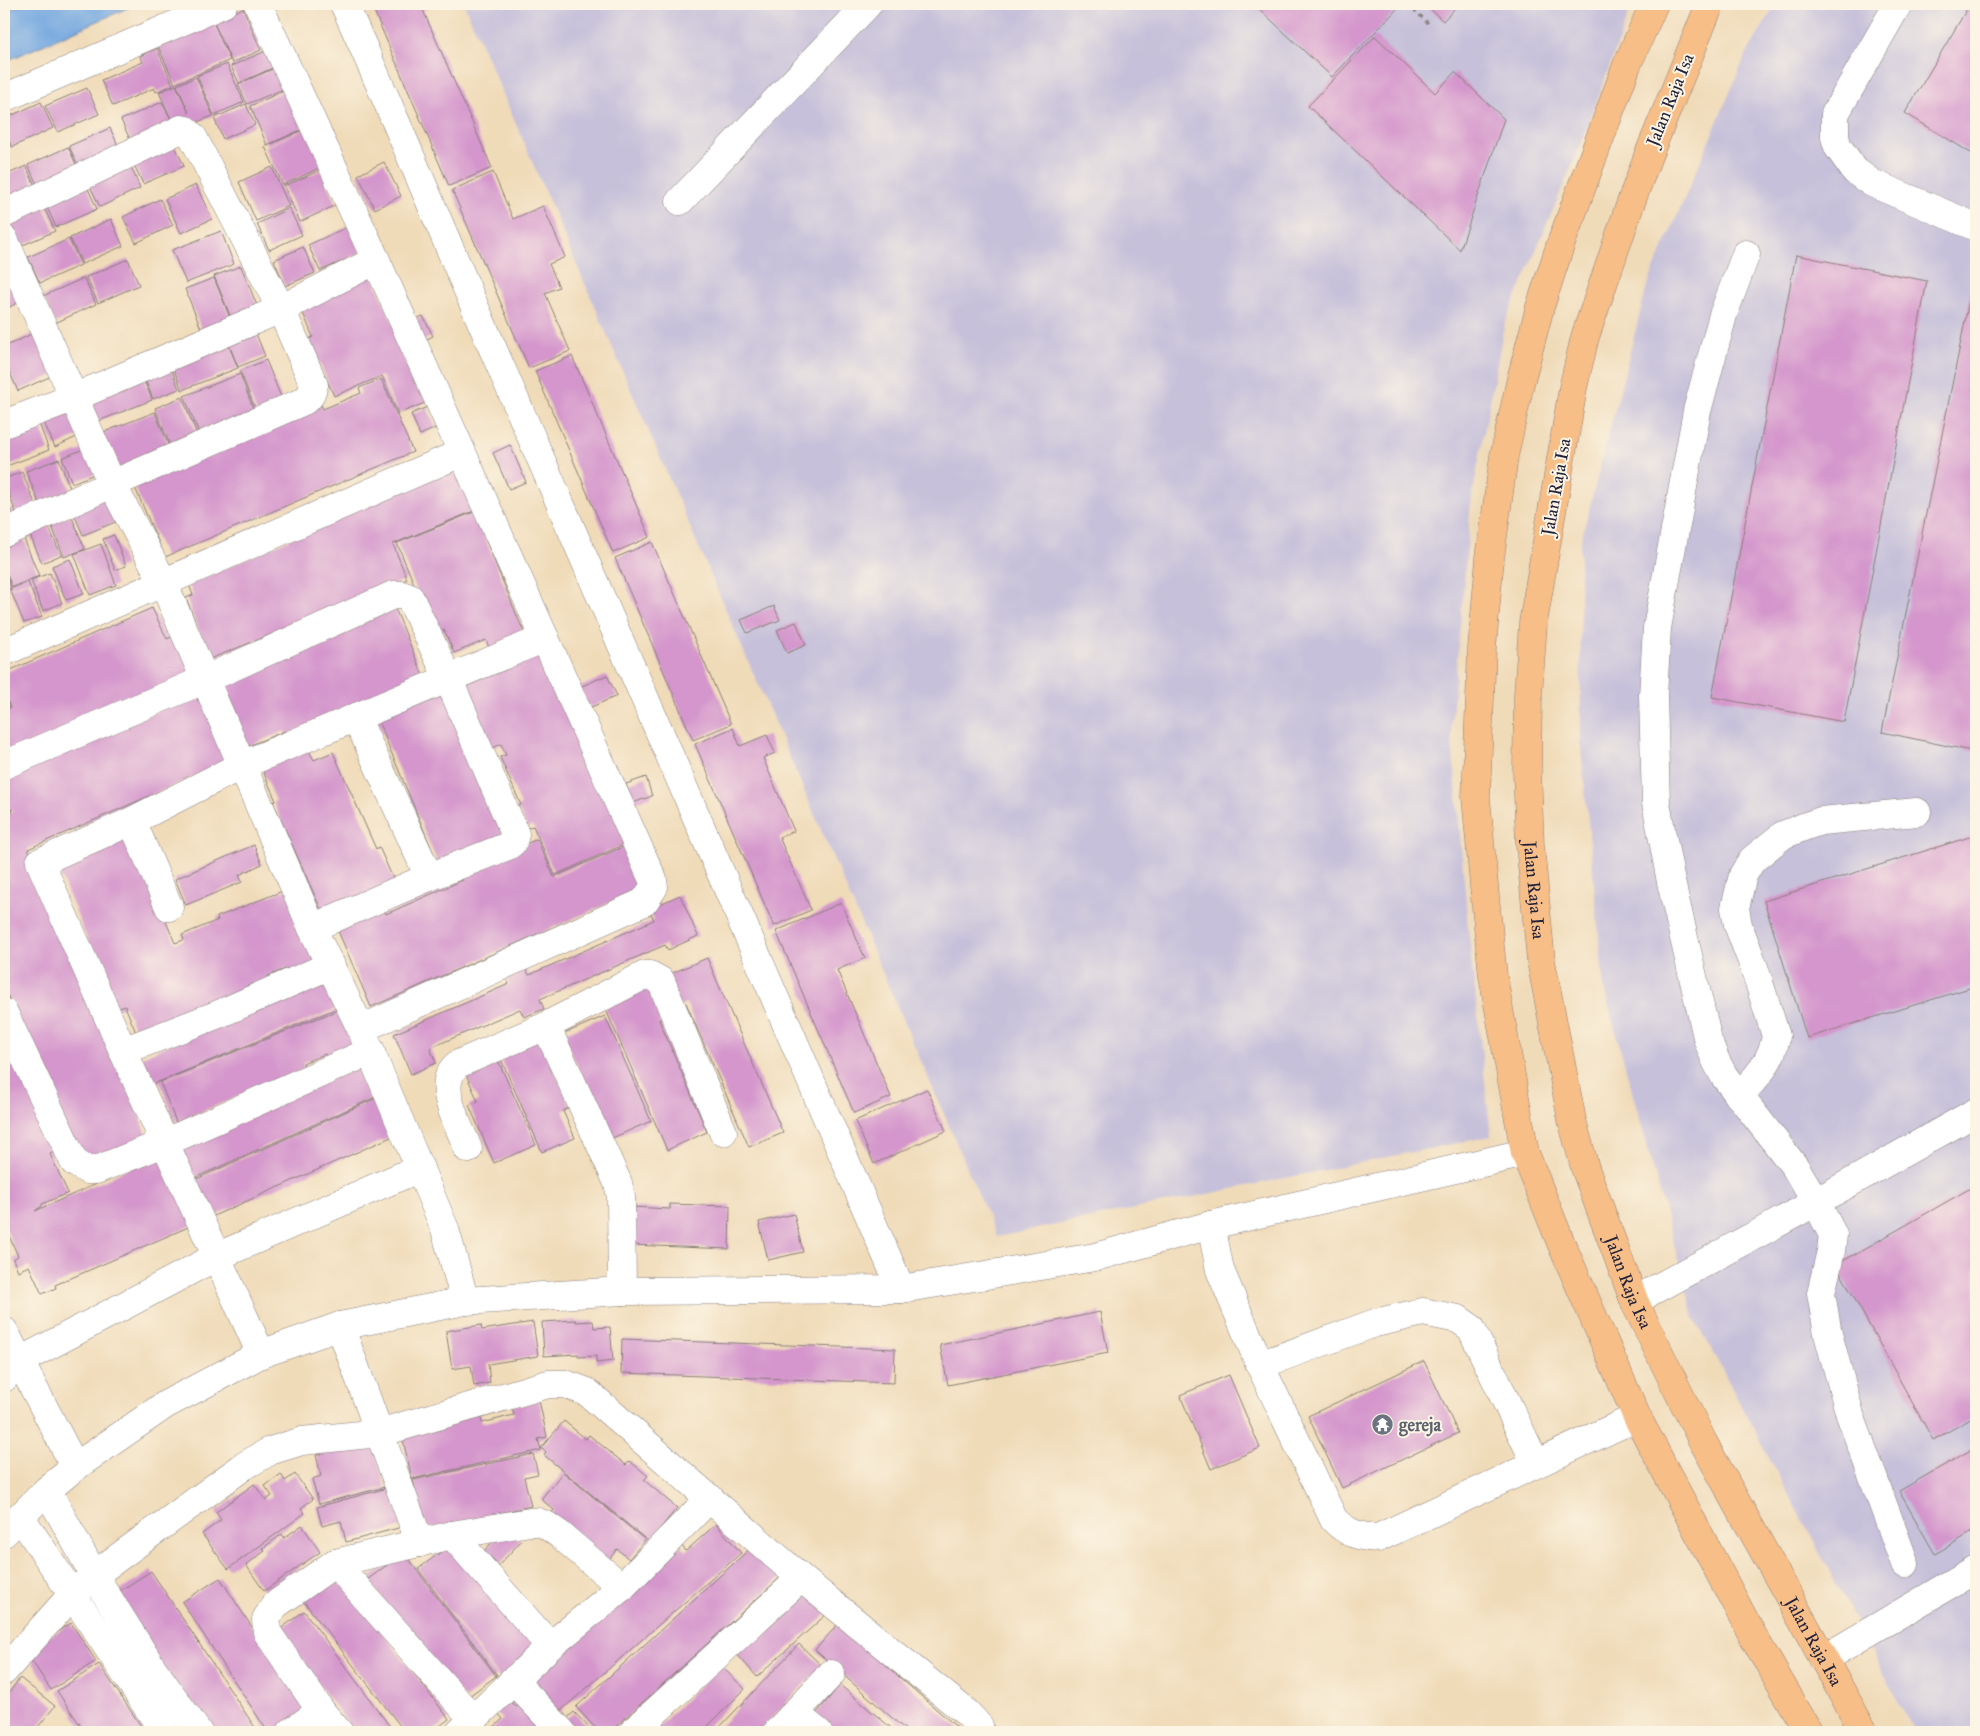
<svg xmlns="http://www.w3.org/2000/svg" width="1980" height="1736" font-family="'IM FELL Great Primer',serif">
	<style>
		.industrial { fill: #c6c0da }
		.water { fill: #73a7e0; stroke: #4a648e }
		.building { fill: #d496cc }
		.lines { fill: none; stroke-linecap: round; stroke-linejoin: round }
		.minor-casing { stroke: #897e7a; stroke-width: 29 }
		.major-casing { stroke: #897e7a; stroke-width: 29 }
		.path { stroke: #897e7a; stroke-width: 3; stroke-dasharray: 4 4; stroke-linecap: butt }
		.minor { stroke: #fff; stroke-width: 28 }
		.major { stroke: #f7be88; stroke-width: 28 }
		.labels { text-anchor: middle; stroke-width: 4; stroke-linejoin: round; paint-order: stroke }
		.street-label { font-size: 18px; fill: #22223b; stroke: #fcf5e5 }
		.worship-label { font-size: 18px; font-weight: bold; fill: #5b616d; stroke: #fcf5e5; text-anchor: start }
	</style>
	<rect width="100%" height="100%" fill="#fcf5e5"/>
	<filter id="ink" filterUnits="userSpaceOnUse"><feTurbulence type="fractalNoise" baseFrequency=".02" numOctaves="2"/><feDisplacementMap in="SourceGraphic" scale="10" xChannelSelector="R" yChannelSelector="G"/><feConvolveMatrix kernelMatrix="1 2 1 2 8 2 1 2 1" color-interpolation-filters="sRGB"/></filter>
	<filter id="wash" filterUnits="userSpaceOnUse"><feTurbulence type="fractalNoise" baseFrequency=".0096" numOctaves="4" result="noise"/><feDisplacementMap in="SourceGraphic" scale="20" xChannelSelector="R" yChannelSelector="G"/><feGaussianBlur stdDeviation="1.12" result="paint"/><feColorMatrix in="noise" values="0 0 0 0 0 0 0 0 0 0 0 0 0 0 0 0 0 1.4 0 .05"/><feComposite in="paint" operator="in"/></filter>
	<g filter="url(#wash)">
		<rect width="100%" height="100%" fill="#f0dbb9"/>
		<g class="industrial">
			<polygon points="464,4 1632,4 1584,136 1504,326 1471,502 1451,728 1468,928 1491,1136 997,1237"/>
			<polygon points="1776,4 1976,4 1976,1732 1915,1732 1694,1317 1604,989 1581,748 1580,544 1647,286 1745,57"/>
		</g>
		<polygon class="water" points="22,4 137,4 4,62 4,12"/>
		<g id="blocks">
			<g class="building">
				<polygon points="371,4 438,4 423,10 492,168 449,186"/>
				<polygon points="1254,4 1396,4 1399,7 1332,77"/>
				<polygon points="1425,4 1459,4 1443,21"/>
				<polygon points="1970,4 1976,4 1976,156 1905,113"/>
				<polygon points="243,8 261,50 232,63 213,21"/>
				<polygon points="213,21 230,60 175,84 158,46"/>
				<polygon points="1375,36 1435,93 1455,72 1504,119 1460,250 1308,106"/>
				<polygon points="157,48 173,85 156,92 154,88 113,106 101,80 143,62 140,56"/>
				<polygon points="268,50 275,67 239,83 231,66"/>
				<polygon points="227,64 244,102 214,115 197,76"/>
				<polygon points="277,67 286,88 247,104 238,84"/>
				<polygon points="196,77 213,116 133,146 121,120 162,102 171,119 159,92 176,85 189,113 177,85"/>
				<polygon points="87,88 99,114 58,132 45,106"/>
				<polygon points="286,90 303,129 267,145 250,106"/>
				<polygon points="41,102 53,128 12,147 4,129 4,119"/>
				<polygon points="246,104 255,125 223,139 214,118"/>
				<polygon points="110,128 122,154 81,172 69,146"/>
				<polygon points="307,128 324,166 283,185 265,147"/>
				<polygon points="4,137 9,149 4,151"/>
				<polygon points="172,139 184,166 143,184 131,158"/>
				<polygon points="68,147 80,173 40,191 28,165"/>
				<polygon points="129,162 140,188 100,207 87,180"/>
				<polygon points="384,162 401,196 375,209 358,175"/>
				<polygon points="26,166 38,192 4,203 4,176"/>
				<polygon points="272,167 289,206 256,221 239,182"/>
				<polygon points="321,170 336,205 300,222 284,186"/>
				<polygon points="493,172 513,219 543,206 565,257 549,264 559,287 545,293 570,351 529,368 452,190"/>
				<polygon points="85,182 97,209 56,227 44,201"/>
				<polygon points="196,185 212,219 181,233 165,199"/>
				<polygon points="160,199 173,225 136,243 123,217"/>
				<polygon points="43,205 55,231 14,249 4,227"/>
				<polygon points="289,208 302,235 269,250 257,224"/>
				<polygon points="111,219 123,246 82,264 70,238"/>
				<polygon points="349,226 361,253 320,271 308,245"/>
				<polygon points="221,231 234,264 186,283 172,250"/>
				<polygon points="69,239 81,265 40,283 28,257"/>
				<polygon points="303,247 315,273 285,286 274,260"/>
				<polygon points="1796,255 1927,281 1844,722 1712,697"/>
				<polygon points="128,259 139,285 98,303 86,277"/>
				<polygon points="241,266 258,308 231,318 214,276"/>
				<polygon points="370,270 427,402 398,414 382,376 334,396 309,339 313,337 298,301"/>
				<polygon points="1975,271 1976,271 1976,752 1882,732"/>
				<polygon points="10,278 23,300 4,310 4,281"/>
				<polygon points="84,278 96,304 55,323 43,296"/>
				<polygon points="214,278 231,320 202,331 185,289"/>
				<polygon points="248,314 265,356 238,367 221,325"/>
				<polygon points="423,316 433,336 421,342 411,321"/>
				<polygon points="221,326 238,368 182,390 165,348"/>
				<polygon points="36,332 56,374 18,391 4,360 4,347"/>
				<polygon points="163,347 179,389 153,399 136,357"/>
				<polygon points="572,356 650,537 613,553 535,371"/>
				<polygon points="135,358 152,400 96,422 79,381"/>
				<polygon points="266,360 283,402 257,413 240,371"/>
				<polygon points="240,374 256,416 201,438 184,396"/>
				<polygon points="381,379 413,452 165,557 133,483 319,400 323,409 361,393 359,388"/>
				<polygon points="182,397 199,439 172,450 155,408"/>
				<polygon points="70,405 83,434 55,447 42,418"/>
				<polygon points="427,407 436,428 420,435 411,414"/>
				<polygon points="155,412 172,454 116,476 99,434"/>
				<polygon points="37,418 49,450 4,467 4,431"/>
				<polygon points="510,445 526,482 509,489 493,453"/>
				<polygon points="86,448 97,473 72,483 62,458"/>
				<polygon points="59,459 71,491 39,503 26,471"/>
				<polygon points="462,461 481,508 393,544 407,579 210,659 186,598 193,595 189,585"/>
				<polygon points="22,472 38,511 18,519 4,479"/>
				<polygon points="111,491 123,519 83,535 71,507"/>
				<polygon points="4,494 17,526 4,531"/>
				<polygon points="474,512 525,635 490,650 486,640 454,653 444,630 435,634 397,543"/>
				<polygon points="71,515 85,549 64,557 51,524"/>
				<polygon points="48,525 61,555 42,563 29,533"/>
				<polygon points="22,534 39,576 12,587 4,567 4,541"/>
				<polygon points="114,535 126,566 115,570 103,539"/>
				<polygon points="652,542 731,724 693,740 615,558"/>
				<polygon points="101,544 116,585 90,595 74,554"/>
				<polygon points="70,559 84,594 66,600 52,566"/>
				<polygon points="4,569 11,588 4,591"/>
				<polygon points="50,573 62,603 43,611 31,580"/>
				<polygon points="28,582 42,617 24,623 10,589"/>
				<polygon points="394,606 424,678 286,735 285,731 248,746 220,678"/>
				<polygon points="774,606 780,620 747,633 741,620"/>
				<polygon points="152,608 167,639 177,634 195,675 4,760 4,710 10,708 4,692 4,673"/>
				<polygon points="796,622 806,645 787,653 777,630"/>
				<polygon points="540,647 627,843 555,875 533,826 527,828 517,807 521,805 500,757 506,755 501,744 493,748 457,683"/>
				<polygon points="607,675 617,696 589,708 580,687"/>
				<polygon points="443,683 508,836 438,864 374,711"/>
				<polygon points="196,695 198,701 207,697 234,759 28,849 69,941 148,1137 81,1165 4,987 4,816 13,812 12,809 4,813 4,776"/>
				<polygon points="733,728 740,746 767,735 775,753 763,758 794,831 779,837 811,910 774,926 695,744"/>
				<polygon points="308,749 314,760 333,752 376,849 379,847 395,883 323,914 273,802 276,801 260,764"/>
				<polygon points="646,777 652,796 633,803 626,784"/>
				<polygon points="128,832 175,943 184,940 182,935 218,920 217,917 290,888 318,964 291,975 288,968 268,976 269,980 137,1035 125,1006 117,1009 55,863"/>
				<polygon points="1976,835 1976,986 1807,1038 1764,901"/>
				<polygon points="537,839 554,877 627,845 646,887 371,1007 335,924 381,903 386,914 463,880 460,873"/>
				<polygon points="254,845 262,864 239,875 242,882 186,905 175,879"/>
				<polygon points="680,895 698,936 668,950 665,945 540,999 544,1009 524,1017 520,1009 430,1048 436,1063 411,1074 394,1034 509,984 505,976 525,967 529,975 654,920 649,909"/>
				<polygon points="841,903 865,958 837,970 891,1097 854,1113 776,931"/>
				<polygon points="707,958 783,1133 749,1147 686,1003 675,1007 663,977"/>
				<polygon points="331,972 345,1005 151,1085 140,1058"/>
				<polygon points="649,984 664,1017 659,1020 707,1132 667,1150 603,1003"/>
				<polygon points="343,1008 358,1046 327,1059 325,1054 303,1063 305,1069 176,1122 160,1082"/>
				<polygon points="605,1016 651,1121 610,1139 563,1034"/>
				<polygon points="540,1036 571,1107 563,1111 575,1138 542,1152 499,1055"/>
				<polygon points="16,1054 54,1152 50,1154 68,1193 42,1204 42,1206 35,1211 110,1178 163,1149 193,1225 55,1285 56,1288 42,1294 29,1266 18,1271 13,1259 18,1256 4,1225 4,1060"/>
				<polygon points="496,1056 536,1145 494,1163 469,1105 478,1101 464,1070"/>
				<polygon points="365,1063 380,1095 190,1180 177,1150"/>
				<polygon points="927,1089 946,1131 874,1164 855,1121"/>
				<polygon points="383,1095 400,1133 209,1218 192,1181"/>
				<polygon points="1976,1185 1976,1416 1933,1440 1836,1265"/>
				<polygon points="670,1204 730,1206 729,1249 631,1245 632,1207 670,1209"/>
				<polygon points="794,1214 803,1252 768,1260 759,1222"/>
				<polygon points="1100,1312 1108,1353 948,1385 940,1345"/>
				<polygon points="576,1320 576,1322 593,1321 594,1328 610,1327 613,1361 596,1363 596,1356 578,1357 578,1354 544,1356 542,1322"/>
				<polygon points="533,1322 538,1356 488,1364 490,1383 474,1386 471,1366 452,1369 446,1331 481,1325 482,1330"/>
				<polygon points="622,1339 895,1349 894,1383 621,1373"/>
				<polygon points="1424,1361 1458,1433 1342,1488 1308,1416"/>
				<polygon points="1229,1375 1260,1448 1211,1469 1180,1395"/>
				<polygon points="539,1400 547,1437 538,1439 541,1450 412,1479 401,1431 480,1413 482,1423 514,1415 512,1406"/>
				<polygon points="564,1421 586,1439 589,1435 626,1465 630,1461 648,1476 644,1480 677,1508 649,1542 544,1455 546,1452 541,1448"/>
				<polygon points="371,1434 385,1487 319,1504 312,1479 321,1476 316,1455 339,1449"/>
				<polygon points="1976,1447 1976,1530 1935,1554 1899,1491"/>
				<polygon points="533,1454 538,1474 524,1477 531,1506 425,1530 413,1480"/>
				<polygon points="563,1472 645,1540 629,1559 617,1549 605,1565 548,1517 554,1510 541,1499"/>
				<polygon points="281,1474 285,1481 295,1474 313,1499 301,1508 305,1513 228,1569 202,1534 221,1520 216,1512 254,1484 266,1500 272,1496 265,1486"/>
				<polygon points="391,1487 402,1527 346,1542 341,1521 322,1526 317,1507"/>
				<polygon points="716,1524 741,1553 557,1714 527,1680 681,1545 686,1551"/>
				<polygon points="302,1525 320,1552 264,1591 246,1565 265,1551 263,1548 282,1534 284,1538"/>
				<polygon points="506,1527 521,1541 499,1565 484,1551"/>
				<polygon points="453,1543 537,1651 500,1679 418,1569"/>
				<polygon points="756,1543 784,1574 610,1732 599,1732 576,1707"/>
				<polygon points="404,1553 496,1676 465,1699 388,1606 368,1579"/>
				<polygon points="333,1568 449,1719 432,1732 405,1732 298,1594"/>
				<polygon points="151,1571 258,1732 206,1732 115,1594"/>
				<polygon points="220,1578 306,1710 272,1732 268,1732 182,1602"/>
				<polygon points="809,1587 830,1611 757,1677 736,1653"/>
				<polygon points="304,1611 394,1732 354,1732 279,1630"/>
				<polygon points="71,1623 96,1661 51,1690 26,1652"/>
				<polygon points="838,1624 958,1728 954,1732 908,1732 815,1650"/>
				<polygon points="799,1644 822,1666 758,1732 715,1732"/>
				<polygon points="99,1664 145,1732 85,1732 57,1691"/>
				<polygon points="720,1665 745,1689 702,1732 653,1732"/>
				<polygon points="20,1678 55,1706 34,1732 4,1732 4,1699"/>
				<polygon points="840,1685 896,1732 835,1732 815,1715"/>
				<polygon points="510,1700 516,1707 519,1705 543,1731 488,1732 503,1719 496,1711"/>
				<polygon points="574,1712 593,1732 569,1732 561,1724"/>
				<polygon points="74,1725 78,1732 63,1732"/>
			</g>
		</g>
	</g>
	<g filter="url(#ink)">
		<use href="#blocks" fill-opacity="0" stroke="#897e7a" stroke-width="1"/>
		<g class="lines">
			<defs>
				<g id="minor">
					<polyline points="258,4 376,260 653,880 654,887 644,902 361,1029"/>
					<path d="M344,4C399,125 449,249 503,372C636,678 769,983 901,1289"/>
					<polyline points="1898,4 1835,114 1835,137 1838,147 1855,171 1872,183 1976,227"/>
					<polyline points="4,98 223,4"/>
					<polyline points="680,201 868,4"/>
					<polyline points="4,214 181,129 186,130 193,137 281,309 314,385 310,396 304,401 112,484 4,533"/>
					<polyline points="4,239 112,484 163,582 312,928 361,1029 445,1229 465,1301"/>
					<polyline points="1746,254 1723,315 1697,411 1657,628 1653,696 1656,803 1671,882 1708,1041 1716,1061 1724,1076 1795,1167 1816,1202 1833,1235 1831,1251 1821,1293 1828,1334 1850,1415 1905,1564"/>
					<polyline points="4,424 75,397 281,309 376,260"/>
					<polyline points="4,652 461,453"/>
					<polyline points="356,717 429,877"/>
					<polyline points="4,765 206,679 393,595 402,595 410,598 448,678 515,834 513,842 508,846 429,877 312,928"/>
					<polyline points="132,821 169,907"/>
					<polyline points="4,1013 74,1162 87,1170 96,1170 164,1143 371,1051"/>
					<polyline points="546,1026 618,1183 621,1197 622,1291"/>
					<polyline points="123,1051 219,1014 331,965"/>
					<path d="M1739,1096C1756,1078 1772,1062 1776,1036L1754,967L1738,925L1735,908L1743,875L1752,860L1783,835L1806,826L1821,821L1917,812"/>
					<path d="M468,1149C459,1124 433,1084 458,1064L546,1026L645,975H650L661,981L723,1132"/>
					<polyline points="1211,1225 1220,1270 1260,1365 1375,1323 1423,1312 1458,1319 1471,1328 1536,1464"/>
					<polyline points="1635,1303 1650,1292 1798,1212 1976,1112"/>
					<polyline points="340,1326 420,1543"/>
					<polyline points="4,1331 75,1467"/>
					<polyline points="261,1354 123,1051 40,862 132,821 242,765 545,638"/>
					<path d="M1260,1365L1334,1520C1347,1533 1359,1537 1378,1538L1637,1417"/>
					<polyline points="4,1378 18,1362 216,1257 420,1168"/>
					<polyline points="47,1490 94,1575 153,1669 198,1732"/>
					<polyline points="20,1516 164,1732"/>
					<polyline points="4,1533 47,1490 75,1467 165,1405 261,1354 340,1326 465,1301 622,1291 901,1289 1095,1257 1211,1225 1525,1153"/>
					<polyline points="452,1535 550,1646"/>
					<polyline points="335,1563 474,1720"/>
					<polyline points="1823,1659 1976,1569"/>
					<polyline points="4,1671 71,1596 94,1575 244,1466 270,1451 302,1441 379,1433 548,1384 565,1384 587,1392 801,1578 967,1713 979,1726 977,1732"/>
					<polyline points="513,1680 562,1732"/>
					<polyline points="794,1713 818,1732"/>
					<polyline points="291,1732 321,1711"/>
					<polyline points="339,1732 321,1711 267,1632 266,1619 275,1605 335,1563 452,1535 530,1522 538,1522 546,1525 559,1534 622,1587"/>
					<polyline points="460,1732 550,1646 622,1587 710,1498"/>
					<polyline points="633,1732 801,1578"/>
					<polyline points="777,1732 831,1674"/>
				</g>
				<g id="major">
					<polyline points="1654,4 1627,65 1560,246 1540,307 1520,383 1504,456 1490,558 1482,648 1476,797 1485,897 1493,976 1525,1153 1561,1243 1637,1417 1753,1636 1809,1732"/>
					<path id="s1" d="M1710,4L1648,156L1630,205L1585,337L1573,388L1533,623L1528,694L1527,771L1530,845L1541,961L1572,1120L1585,1168L1635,1303L1702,1440L1864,1732"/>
				</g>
			</defs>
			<use href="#minor" class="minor-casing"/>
			<use href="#major" class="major-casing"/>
			<polyline class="path" points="1408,4 1428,23"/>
			<use href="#minor" class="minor"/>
			<use href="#major" class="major"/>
		</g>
	</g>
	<defs>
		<symbol id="temple-disc" viewBox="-11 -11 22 22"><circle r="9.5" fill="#6b7280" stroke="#fcf5e5"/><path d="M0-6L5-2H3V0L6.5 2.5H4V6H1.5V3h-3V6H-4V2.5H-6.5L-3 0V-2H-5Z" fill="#fff"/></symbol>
	</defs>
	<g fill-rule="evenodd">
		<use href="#temple-disc" x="1370" y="1412" width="25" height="25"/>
	</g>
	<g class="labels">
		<g class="street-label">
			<text transform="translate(1670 100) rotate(-68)" y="6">Jalan Raja Isa</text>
			<text transform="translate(1556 487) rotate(-80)" y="6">Jalan Raja Isa</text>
			<text dy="6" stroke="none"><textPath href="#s1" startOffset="914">Jalan Raja Isa</textPath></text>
			<text dy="6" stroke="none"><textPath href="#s1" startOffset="1319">Jalan Raja Isa</textPath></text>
			<text dy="6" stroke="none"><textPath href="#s1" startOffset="1724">Jalan Raja Isa</textPath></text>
		</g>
		<g class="worship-label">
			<text x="1399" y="1431">gereja</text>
		</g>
	</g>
	<rect width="1980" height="1736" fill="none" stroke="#fcf5e5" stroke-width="20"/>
</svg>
